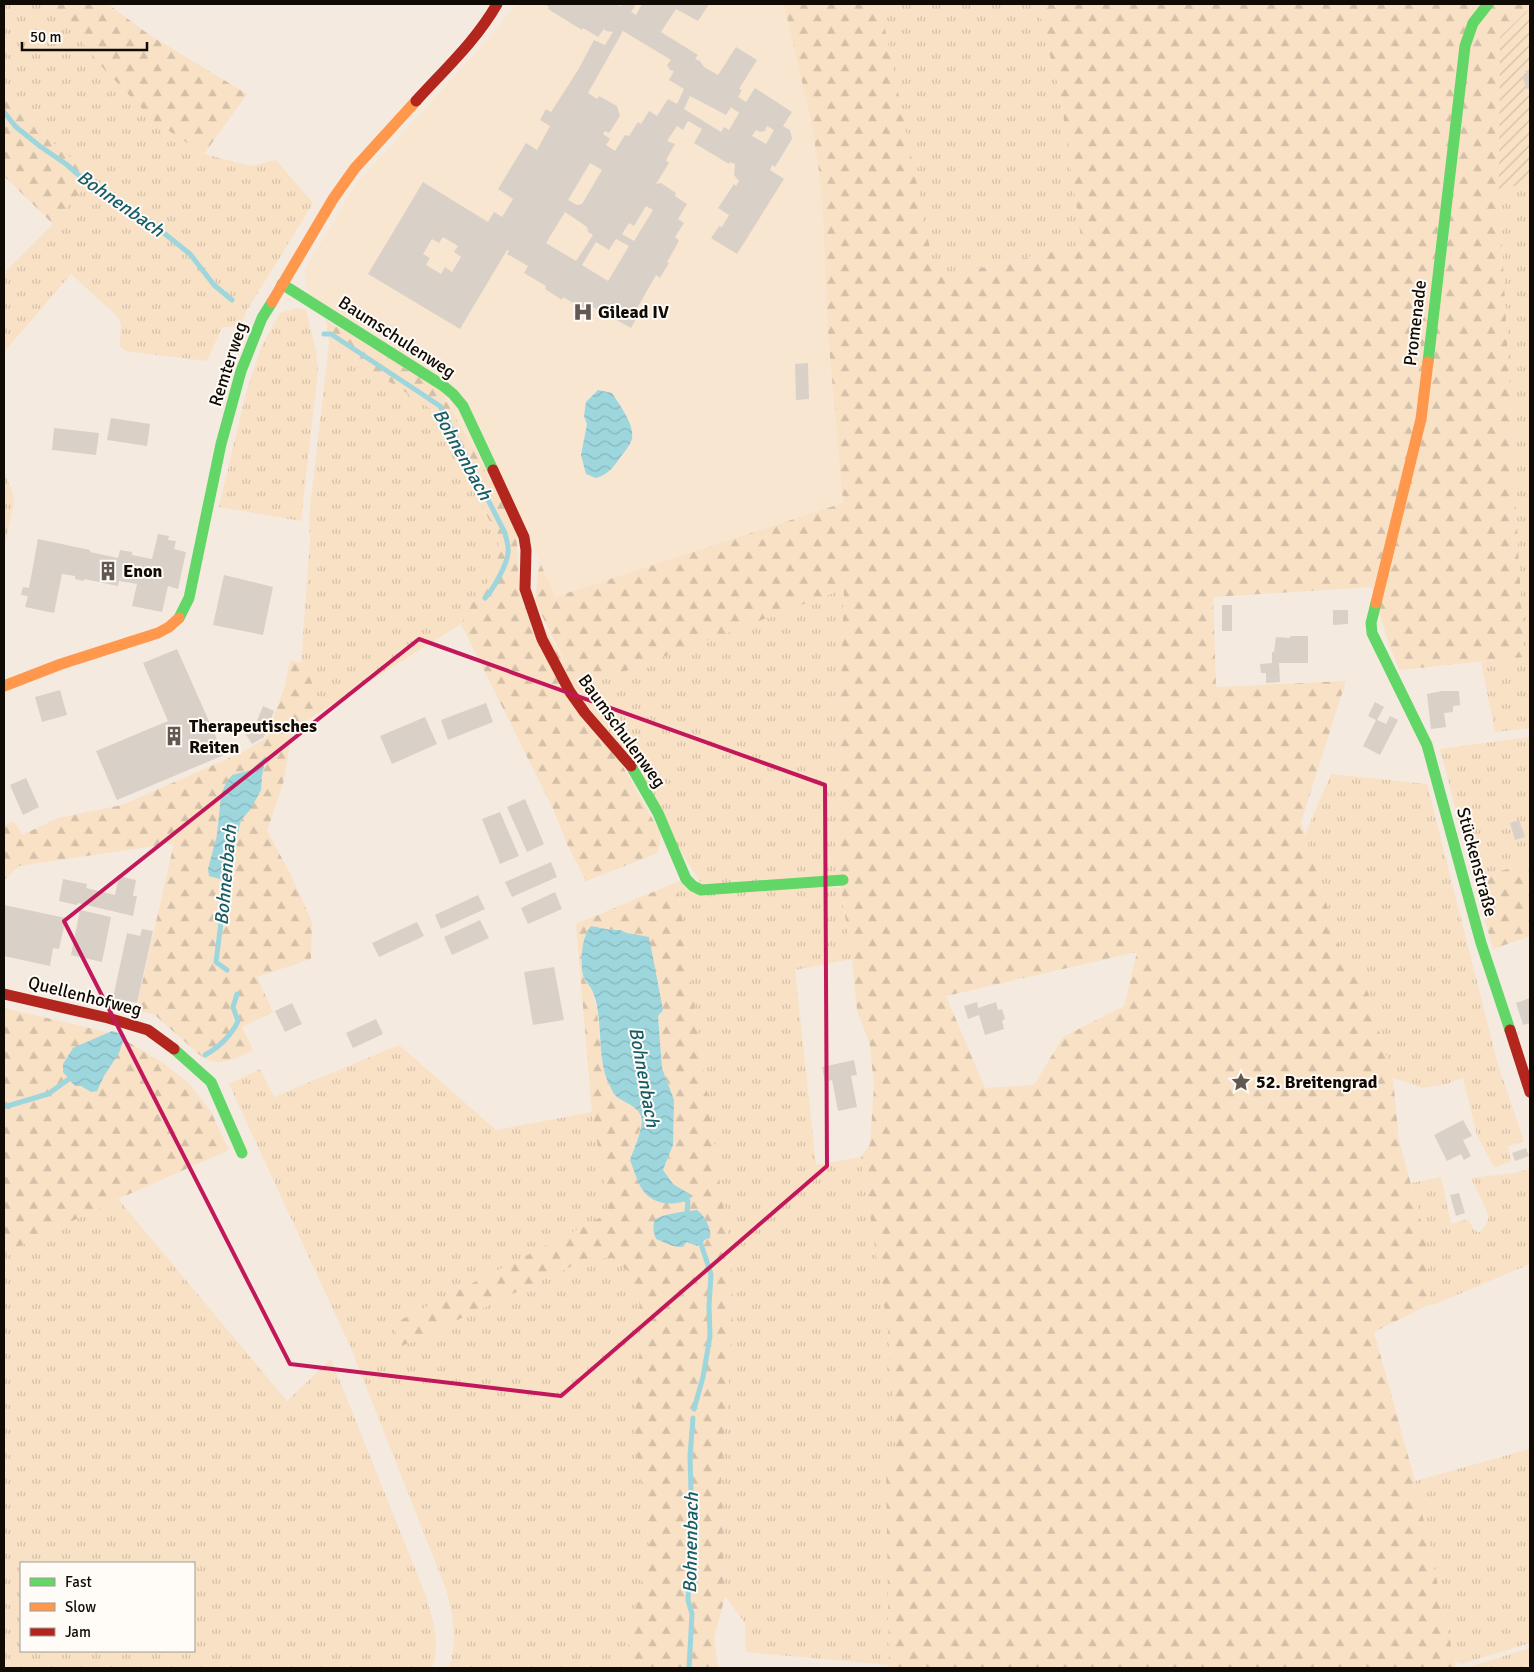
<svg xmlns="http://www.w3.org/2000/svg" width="1534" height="1672" font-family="Signika,sans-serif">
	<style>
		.built { fill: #f8e6d1 }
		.grass { fill: url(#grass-tufts); fill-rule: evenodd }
		.forest { fill: url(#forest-firs); fill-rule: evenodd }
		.garden { fill: url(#garden-furrows) }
		.water { fill: url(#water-waves) }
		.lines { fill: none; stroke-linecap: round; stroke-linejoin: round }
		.stream { stroke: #9ed6de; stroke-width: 5 }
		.building { fill: #d9d1c7; fill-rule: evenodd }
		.fast { stroke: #63d668; stroke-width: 11 }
		.slow { stroke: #ff974d; stroke-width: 11 }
		.jam { stroke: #b3261e; stroke-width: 11 }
		.marked { fill: none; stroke: #c2185b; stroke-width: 4; stroke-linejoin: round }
		.labels { text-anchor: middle; stroke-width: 4; stroke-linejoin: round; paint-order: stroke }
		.poi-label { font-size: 18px; font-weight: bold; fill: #110b05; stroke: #fffbf7; text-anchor: start }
		.street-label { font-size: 18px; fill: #110b05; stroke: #fffbf7 }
		.water-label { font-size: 19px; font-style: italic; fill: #155d69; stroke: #fffbf7 }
	</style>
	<defs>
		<pattern id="grass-tufts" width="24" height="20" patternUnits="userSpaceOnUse" patternTransform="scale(1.25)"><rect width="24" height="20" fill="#f8e1c5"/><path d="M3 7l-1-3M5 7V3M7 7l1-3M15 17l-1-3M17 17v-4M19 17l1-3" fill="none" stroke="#d4c0a8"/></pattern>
		<pattern id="forest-firs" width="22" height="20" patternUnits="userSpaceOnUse" patternTransform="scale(1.25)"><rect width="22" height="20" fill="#f8e1c5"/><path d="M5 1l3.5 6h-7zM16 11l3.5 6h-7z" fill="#d4c0a8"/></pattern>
		<pattern id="garden-furrows" width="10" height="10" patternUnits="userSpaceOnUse" patternTransform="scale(1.25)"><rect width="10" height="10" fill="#f8e1c5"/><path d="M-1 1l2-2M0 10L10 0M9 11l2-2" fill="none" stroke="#d4c0a8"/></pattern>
		<pattern id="water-waves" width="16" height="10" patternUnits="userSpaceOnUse" patternTransform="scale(1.25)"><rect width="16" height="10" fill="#9ed6de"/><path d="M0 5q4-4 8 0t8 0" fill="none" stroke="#87b6bd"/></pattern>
	</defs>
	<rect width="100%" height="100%" fill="#f5eadf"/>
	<polygon class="built" points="516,4 784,4 812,125 822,191 828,333 843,503 555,597 524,524 308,292 304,271 356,184 492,35"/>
	<g class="grass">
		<path d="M4,4H47L55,10L154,121L204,154L251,166L276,160L313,203L246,312L240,326L222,327L207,361L126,351L120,346L121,325L118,317L71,274L4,352V273L53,224L95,174C60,154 32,123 4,95Z"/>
		<polygon points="880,4 1036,4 1060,93 1082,245 935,278"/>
		<polygon points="1530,183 1530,728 1495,732 1481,662 1524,657 1499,189"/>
		<polygon points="297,308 306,310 316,352 318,371 301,521 219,507 246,393 262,345 280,313"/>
		<polygon points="329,343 436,412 497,536 500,552 485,589 472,603 461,624 317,714 309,665 301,663 310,540 309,517"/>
		<polygon points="4,471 13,494 14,502 4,550"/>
		<polygon points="844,589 835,853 839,876 702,885 578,689"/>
		<polygon points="1530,737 1530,864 1473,877 1440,749"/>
		<polygon points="1331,774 1427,784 1498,1065 1524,1141 1508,1146 1511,1162 1494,1167 1477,1135 1463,1078 1447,1084 1423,1088 1393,1078 1362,973 1341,950 1305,835"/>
		<polygon points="677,882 840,888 852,959 795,970 816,1165 861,1157 888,1331 896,1448 886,1469 889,1665 746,1652 745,1623 725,1596 721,1477 733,1333 732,1268"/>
		<path d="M399,1045L496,1130L592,1112L610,1213L393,1324L402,1346L589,1258H612L629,1272L639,1301L643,1332L636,1376L635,1441L649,1544L628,1646L631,1668H449C458,1639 453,1617 446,1589L350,1346L229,1084L260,1069L274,1097Z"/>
		<path d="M1530,1169V1264L1433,1305L1430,1304L1426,1239L1411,1183L1441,1177L1451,1224L1468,1219L1473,1228L1478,1233C1483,1230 1489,1223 1488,1216C1487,1208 1475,1187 1471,1178L1514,1173Z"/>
		<path d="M118,1199L287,1401L331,1359L426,1596C433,1622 441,1641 432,1668H4V1254ZM21,1563H194V1651H21Z"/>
		<polygon points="1530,1449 1530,1643 1461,1664 1454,1661 1415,1481"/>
		<polygon points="1530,1648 1530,1668 1466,1668"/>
	</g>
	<g class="forest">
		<polygon points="47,4 108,4 148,34 247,94 204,154 154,121 103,68 55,10"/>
		<path d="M784,4H880L936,278L1082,245L1060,93L1036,4H1530V8L1500,37L1499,189L1524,657L1399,670L1388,641L1372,587L1213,597L1216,687L1346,681L1301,822L1341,950L1362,973L1393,1078L1399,1141L1426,1239L1430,1304L1374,1332L1415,1481L1456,1668H889L886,1469L896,1448L888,1331L861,1157L870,1144L874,1087L870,1045L857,1010L852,959L835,853L844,589L578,689L535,601L539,560L555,597L843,503L828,333L822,191L812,125ZM1137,952L1124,1006L1063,1037L1034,1085L985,1088L946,996Z"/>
		<path d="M4,95C32,123 60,154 95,174L53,224L4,176Z"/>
		<polygon points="326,320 440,390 516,526 519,582 661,834 658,853 586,881 567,844 553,809 461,624 472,603 485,589 500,552 497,536 436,412 329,343"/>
		<path d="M290,660L309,665L317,714L293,728L283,784L267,831L291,875L312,922L311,959L257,977L273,1012L242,1027L253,1050C236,1058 220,1068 202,1057L155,1015L136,1010L174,843L19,866L4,880V826L14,821L22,835L58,818L122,805L245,751L266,738L285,686Z"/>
		<polygon points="1530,864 1530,936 1493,949 1473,877"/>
		<path d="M677,882L732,1268L733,1333L721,1477L725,1596L714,1639L718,1668H631L628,1646L649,1544L635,1441L636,1376L643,1332L639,1301L629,1272L612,1258H589L402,1346L393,1324L609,1213L592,1112L576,924ZM591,926L611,930H620L627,933L649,938L658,1016L662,1068L674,1100L673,1145L663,1170L673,1184L692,1196L688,1201L654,1200L644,1192L630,1160L642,1123V1116L634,1106L615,1095L601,1049L597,1011L592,990L585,981L582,972V956Z"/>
		<polygon points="4,1008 115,1034 163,1063 189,1083 211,1112 229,1150 118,1199 4,1254"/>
	</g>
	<polygon class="garden" points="1530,8 1530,183 1499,189 1500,37"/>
	<g class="water">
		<path d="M598,390L612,393C619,404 635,425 632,439C630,446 623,453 619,459C613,468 607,475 596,478L586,474L581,455L587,424L584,416L586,402Z"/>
		<polygon points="266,756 262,776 261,790 250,810 241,820 227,881 209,876 208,869 217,835 221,795 226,783 232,775 251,770"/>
		<path d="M591,926L611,930H620L627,933L649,937L663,1010L658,1016L662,1068L674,1100L673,1145L663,1170L673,1184L693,1196C681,1207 656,1206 645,1193C638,1185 634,1170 630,1160C633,1151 645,1124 641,1116C636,1104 623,1103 615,1095C612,1092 611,1087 609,1084C596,1058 604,1015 592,990C588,983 583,979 582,970C581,955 582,937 591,926Z"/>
		<polygon points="112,1031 125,1035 119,1053 104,1076 97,1091 91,1092 81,1086 75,1086 63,1072 63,1064 73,1048"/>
		<path d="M697,1210C705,1216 712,1229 710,1238L706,1239L697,1246L687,1242L682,1247L673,1246L656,1239C654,1234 652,1225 655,1220C660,1214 689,1211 697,1210Z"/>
	</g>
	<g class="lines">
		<g class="stream">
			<polyline points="4,112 16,127 41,147 66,164 82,178 145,218 190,254 214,285 232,300"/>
			<path d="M324,334H331L440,406L505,533C506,539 509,546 508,552C508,563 493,590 485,598"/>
			<polyline points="227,970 216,962 227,874"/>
			<path d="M205,1055C218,1048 232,1035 238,1021L233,1007L237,994"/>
			<polyline points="4,1107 48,1094 69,1079 74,1077"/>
			<polyline points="683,1198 688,1201 687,1211 689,1217"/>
			<polyline points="694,1409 703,1377 710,1336 709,1306 711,1274 699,1238"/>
			<polyline points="689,1668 692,1614 688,1600 692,1527 690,1456 693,1418"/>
		</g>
	</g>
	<g class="building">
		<path d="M544,4H617L621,6L623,4H632L635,6L631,12L636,15L642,4H709L698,21L676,9L661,32L698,55L695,59L700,61L704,67L718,75L736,47L757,60L739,89L742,90L738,97L746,102L755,88L792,112L783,126L790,130L792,139L775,167L772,165L770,170L784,179L737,254L711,238L719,226L722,227L729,215L718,208L734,184L736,186L739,181L734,175L735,164L730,162L729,164L694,143L702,129L688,121L683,130L677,126L667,141L675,144L666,160L669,163L656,184L661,183L676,193L675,196L687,204L678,219L684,223L675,237L679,241L667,262L669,263L660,278L656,275L636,310L640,312L631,328L589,305L585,310L563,297L562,300L545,289L546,286L524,273L528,266L507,254L509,251L507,250L460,329L368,274L423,182L488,222L494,212L502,217L513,199L498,189L526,143L537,150L550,126L540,120L546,109L551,112L578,70L594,40L605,45L613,32L606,31L604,29L598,37L583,28L582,30L548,9L549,7ZM623,31L671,60L667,65L670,70L674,71L669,80L684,89L677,104L668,99L657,116L649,111L641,124L638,122L629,136L625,135L615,151L606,145L610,139L603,134L605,131L609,133L620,116L617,106L599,96L597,99L588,93ZM690,96L726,115L731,107L739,113L729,130L724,127L721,132L684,109ZM767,126L774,130L766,144L752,136L756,130L760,132L765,131ZM590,163L602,170L582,204L577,205L568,200ZM646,206L653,210L634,241L622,234L629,223L634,226ZM565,212L587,227L588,232L593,235L576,261L546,243ZM443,237L458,246L454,252L461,257L452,272L445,267L441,274L426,265L430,258L423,254L432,239L439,243ZM616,239L629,246L608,281L582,265L596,242L609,250Z"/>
		<polygon points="1528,70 1530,75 1530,88 1527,89 1522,76 1527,75 1525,71"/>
		<polygon points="808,363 809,399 796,400 795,364"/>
		<polygon points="111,418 150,424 147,446 107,440"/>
		<polygon points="54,428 99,433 96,455 52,450"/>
		<polygon points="158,534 169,536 168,540 176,541 174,549 186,552 178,589 168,586 162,612 132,606 137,584 119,581 118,586 84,579 84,581 75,579 75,576 62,574 54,613 25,607 28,596 21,595 23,587 29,588 38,539 90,550 90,552 118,558 120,550 132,552 132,555 152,559"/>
		<polygon points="224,575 273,587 263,635 213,625"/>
		<rect x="1222" y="605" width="10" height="26"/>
		<polygon points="1333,610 1348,610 1348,624 1333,625"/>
		<polygon points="1290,636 1308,636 1308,663 1279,663 1280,682 1266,683 1266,673 1261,673 1260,664 1272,663 1272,652 1274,652 1276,637 1290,638"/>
		<polygon points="177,649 224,755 117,800 96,751 168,721 143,663"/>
		<polygon points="60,690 67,715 42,722 35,697"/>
		<polygon points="1442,691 1459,691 1460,705 1453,706 1453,712 1444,713 1446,727 1431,729 1427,694"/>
		<polygon points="1375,702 1384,707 1377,720 1386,724 1390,716 1398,720 1380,755 1363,746 1376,720 1368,716"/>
		<polygon points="486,703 493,722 448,740 441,720"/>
		<polygon points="263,706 274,711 264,737 252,744 243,730 256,723"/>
		<polygon points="425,717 437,744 392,764 380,736"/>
		<polygon points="26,778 39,807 23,815 10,785"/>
		<polygon points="525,799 544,844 527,852 507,807"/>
		<polygon points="500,812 519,856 500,864 482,819"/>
		<polygon points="1519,820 1525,837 1515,840 1510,823"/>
		<polygon points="551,862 557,877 512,897 505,882"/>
		<polygon points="119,876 136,880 133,896 137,896 133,916 78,903 77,905 59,901 63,879 87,884 86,888 115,895"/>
		<polygon points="555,892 562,909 528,924 521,908"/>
		<polygon points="478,895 485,909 441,929 435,915"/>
		<polygon points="4,905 66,918 59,949 53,948 50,966 4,956"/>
		<polygon points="80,910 111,917 102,962 71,955"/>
		<polygon points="480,920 489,938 452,955 444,937"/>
		<polygon points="417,922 424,936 379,957 372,943"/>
		<polygon points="142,929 153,931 137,1003 113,998 127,933 140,936"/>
		<polygon points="554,967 564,1020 533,1025 524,972"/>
		<polygon points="1530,998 1530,1023 1523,1025 1516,1003"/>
		<polygon points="977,1002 978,1008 996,1002 998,1010 1002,1009 1005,1019 1002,1021 1004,1029 985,1035 979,1015 968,1019 964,1006"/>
		<polygon points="292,1003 302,1024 285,1032 275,1011"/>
		<polygon points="376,1019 383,1034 353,1048 346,1033"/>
		<polygon points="854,1060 857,1075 851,1076 857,1107 838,1111 832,1080 825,1082 822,1067"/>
		<polygon points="1463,1120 1472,1136 1463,1140 1471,1156 1464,1160 1461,1154 1447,1161 1434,1135"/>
		<polygon points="1526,1148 1529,1156 1515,1161 1512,1153"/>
		<polygon points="1459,1193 1465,1213 1456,1216 1450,1195"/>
	</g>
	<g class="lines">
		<g class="fast">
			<polyline points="282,284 442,385 453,394 463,406 493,470"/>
			<polyline points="1428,362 1465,46 1473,23 1488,4"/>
			<polyline points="1376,603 1371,623 1372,633 1427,745 1481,943 1510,1030"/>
			<polyline points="179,618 189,598 221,444 241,371 262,318 272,302"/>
			<polyline points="631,766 658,813 686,879 693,886 701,890 843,880"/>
			<polyline points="174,1049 211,1082 242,1153"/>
		</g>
		<g class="slow">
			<polyline points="272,302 333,199 355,168 416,101"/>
			<polyline points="1376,603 1421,419 1428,362"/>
			<polyline points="4,686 61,664 158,633 169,627 179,618"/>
		</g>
		<g class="jam">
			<path d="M416,101C444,70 476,41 497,4"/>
			<polyline points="493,470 524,537 526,550 525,589 542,639 570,692 585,713 631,766"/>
			<polyline points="4,994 108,1018 148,1030 174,1049"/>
			<polyline points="1510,1030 1530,1092"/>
		</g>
	</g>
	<path class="marked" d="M419,639L825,785L827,1166L561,1396L290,1364L64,921Z"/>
	<defs>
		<symbol id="hospital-bare" viewBox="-9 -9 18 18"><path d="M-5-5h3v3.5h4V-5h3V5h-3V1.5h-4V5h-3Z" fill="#615951" stroke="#fffbf7" stroke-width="2.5" paint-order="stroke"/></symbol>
		<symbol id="building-bare" viewBox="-9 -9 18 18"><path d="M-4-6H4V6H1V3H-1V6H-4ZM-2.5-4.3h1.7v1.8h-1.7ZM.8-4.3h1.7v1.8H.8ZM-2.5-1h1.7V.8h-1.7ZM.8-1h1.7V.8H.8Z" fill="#615951" stroke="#fffbf7" stroke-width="2.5" paint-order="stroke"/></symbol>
		<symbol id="sight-bare" viewBox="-9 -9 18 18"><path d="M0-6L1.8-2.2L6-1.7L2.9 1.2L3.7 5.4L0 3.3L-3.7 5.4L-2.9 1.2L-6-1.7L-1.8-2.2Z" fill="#615951" stroke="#fffbf7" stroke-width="2.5" paint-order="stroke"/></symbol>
	</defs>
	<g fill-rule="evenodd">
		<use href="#hospital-bare" x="569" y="298" width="28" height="28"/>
		<use href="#building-bare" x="94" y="557" width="28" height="28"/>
		<use href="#building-bare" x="160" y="722" width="28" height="28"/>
		<use href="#sight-bare" x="1227" y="1068" width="28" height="28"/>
	</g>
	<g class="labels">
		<g class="poi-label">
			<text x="598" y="318">Gilead IV</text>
			<text x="123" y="577">Enon</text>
			<text x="189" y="732">Therapeutisches<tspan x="189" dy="21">Reiten</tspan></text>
			<text x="1256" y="1088">52. Breitengrad</text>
		</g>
		<g class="street-label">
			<text transform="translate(1415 323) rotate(-83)" y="6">Promenade</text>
			<text transform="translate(397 337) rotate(33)" y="6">Baumschulenweg</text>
			<text transform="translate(228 364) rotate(-72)" y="6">Remterweg</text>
			<text transform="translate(622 731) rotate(54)" y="6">Baumschulenweg</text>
			<text transform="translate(1477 862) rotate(75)" y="6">Stückenstraße</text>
			<text transform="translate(85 996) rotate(14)" y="6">Quellenhofweg</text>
		</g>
		<g class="water-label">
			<text transform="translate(121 203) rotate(35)" y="7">Bohnenbach</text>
			<text transform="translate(463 454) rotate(61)" y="7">Bohnenbach</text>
			<text transform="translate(225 875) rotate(-85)" y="7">Bohnenbach</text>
			<text transform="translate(645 1077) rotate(80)" y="7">Bohnenbach</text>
			<text transform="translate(690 1543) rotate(-89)" y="7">Bohnenbach</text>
		</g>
	</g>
	<rect width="1534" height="1672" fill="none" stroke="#110b05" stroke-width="10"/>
	<rect x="20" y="1562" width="175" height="90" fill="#fffbf7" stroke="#a09b96"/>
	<rect x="30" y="1578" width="25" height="8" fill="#63d668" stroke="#a09b96"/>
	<text x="65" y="1587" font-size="15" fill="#110b05">Fast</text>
	<rect x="30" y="1603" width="25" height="8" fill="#ff974d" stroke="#a09b96"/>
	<text x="65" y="1612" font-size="15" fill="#110b05">Slow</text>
	<rect x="30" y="1628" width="25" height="8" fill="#b3261e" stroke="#a09b96"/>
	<text x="65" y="1637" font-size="15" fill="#110b05">Jam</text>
	<path d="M22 42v8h125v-8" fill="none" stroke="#110b05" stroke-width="2.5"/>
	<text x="30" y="42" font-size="15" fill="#110b05" stroke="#fffbf7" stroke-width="4" paint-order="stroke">50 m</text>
</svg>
